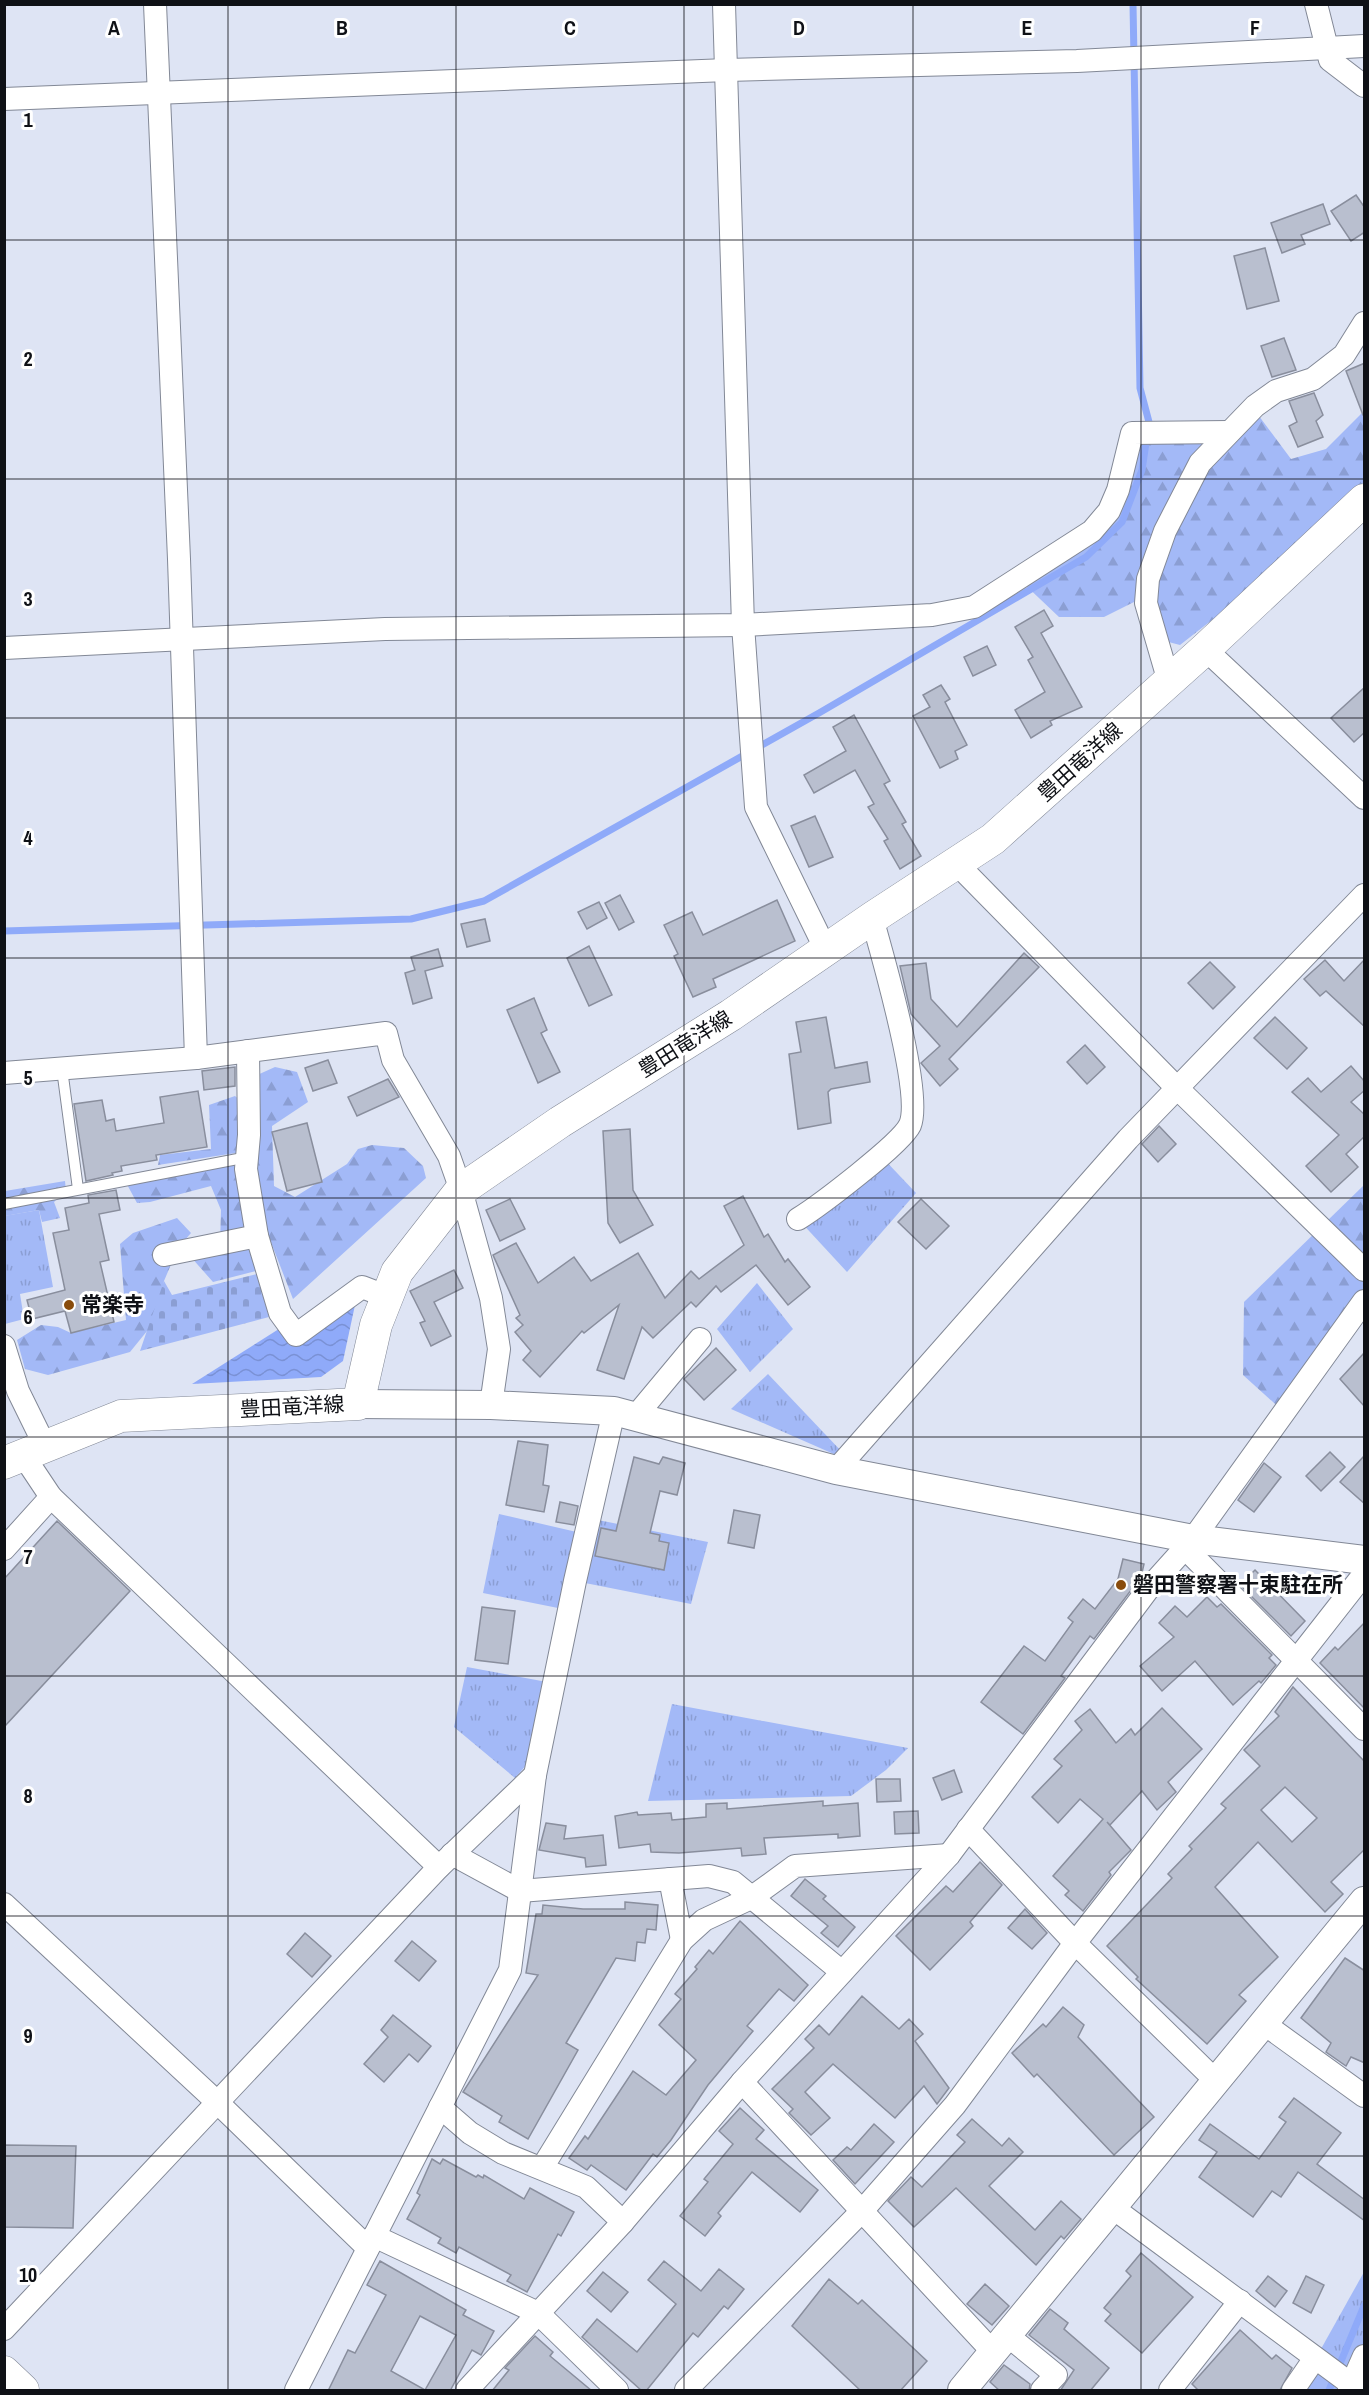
<svg xmlns="http://www.w3.org/2000/svg" width="1369" height="2395" font-family="'Archivo Narrow','Noto Sans JP',sans-serif">
	<style>
		.grass { fill: url(#grass-tufts) }
		.forest { fill: url(#forest-firs) }
		.cemetery { fill: url(#cemetery-stones) }
		.water { fill: url(#water-waves) }
		.lines { fill: none; stroke-linecap: round; stroke-linejoin: round }
		.stream { stroke: #8faaf9; stroke-width: 7 }
		.building { fill: #b9bfcf; stroke: #898e9d; stroke-width: 1.5; fill-rule: evenodd }
		.service-casing { stroke: #828896; stroke-width: 12 }
		.minor-casing { stroke: #828896; stroke-width: 24 }
		.tertiary-casing { stroke: #828896; stroke-width: 30 }
		.secondary-casing { stroke: #828896; stroke-width: 33 }
		.service { stroke: #fff; stroke-width: 10 }
		.minor { stroke: #fff; stroke-width: 22 }
		.tertiary { stroke: #fff; stroke-width: 28 }
		.secondary { stroke: #fff; stroke-width: 32 }
		.grid { fill: none; stroke: #0f1116; stroke-width: 1.5; stroke-opacity: 0.55 }
		.poi-dot { fill: #894c0c; stroke: #fff; stroke-width: 2 }
		.labels { text-anchor: middle; stroke-width: 6; stroke-linejoin: round; paint-order: stroke }
		.street-label { font-size: 21px; fill: #0f1116; stroke: #fff }
		.poi-label { font-size: 21px; font-weight: bold; fill: #0f1116; stroke: #fff; text-anchor: start }
		.grid-label { font-size: 20px; text-anchor: middle; font-weight: bold; fill: #0f1116; stroke: #fff; stroke-width: 6; stroke-linejoin: round; paint-order: stroke }
	</style>
	<defs>
		<pattern id="grass-tufts" width="24" height="20" patternUnits="userSpaceOnUse" patternTransform="scale(1.5)"><rect width="24" height="20" fill="#a3b9f7"/><path d="M3 7l-1-3M5 7V3M7 7l1-3M15 17l-1-3M17 17v-4M19 17l1-3" fill="none" stroke="#8b9ed3"/></pattern>
		<pattern id="forest-firs" width="22" height="20" patternUnits="userSpaceOnUse" patternTransform="scale(1.5)"><rect width="22" height="20" fill="#a3b9f7"/><path d="M5 1l3.5 6h-7zM16 11l3.5 6h-7z" fill="#8b9ed3"/></pattern>
		<pattern id="cemetery-stones" width="16" height="16" patternUnits="userSpaceOnUse" patternTransform="scale(1.5)"><rect width="16" height="16" fill="#a3b9f7"/><path d="M2 7V4a2 2 0 0 1 4 0v3zM10 15v-3a2 2 0 0 1 4 0v3z" fill="#8b9ed3"/></pattern>
		<pattern id="water-waves" width="16" height="10" patternUnits="userSpaceOnUse" patternTransform="scale(1.5)"><rect width="16" height="10" fill="#8faaf9"/><path d="M0 5q4-4 8 0t8 0" fill="none" stroke="#7a91d5"/></pattern>
	</defs>
	<rect width="100%" height="100%" fill="#dee4f4"/>
	<g class="grass">
		<polygon points="880,1155 916,1193 847,1272 798,1219"/>
		<polygon points="39,1210 53,1287 20,1294 24,1319 5,1324 4,1216"/>
		<polygon points="757,1283 793,1329 750,1372 717,1329"/>
		<polygon points="768,1374 843,1453 836,1455 731,1409"/>
		<polygon points="499,1514 581,1533 588,1518 708,1542 691,1604 575,1581 529,1762 515,1778 454,1727 467,1667 547,1682 563,1609 483,1593"/>
		<polygon points="672,1704 908,1748 886,1770 851,1796 648,1801"/>
		<polygon points="1364,2272 1364,2356 1350,2390 1298,2390"/>
	</g>
	<g class="forest">
		<polygon points="1253,408 1291,459 1326,449 1364,411 1364,482 1226,609 1180,645 1157,639 1146,596 1104,617 1059,617 1020,580 1106,515 1130,441 1229,432"/>
		<polygon points="275,1067 297,1072 308,1102 272,1126 274,1186 295,1197 347,1164 358,1149 372,1145 404,1148 423,1166 426,1178 293,1299 267,1232 252,1152 255,1076"/>
		<polygon points="235,1096 242,1102 242,1152 158,1165 160,1155 211,1149 209,1105"/>
		<polygon points="243,1157 256,1271 213,1282 190,1256 220,1244 221,1210 211,1186 150,1202 137,1203 123,1177"/>
		<polygon points="65,1181 66,1191 54,1202 60,1218 42,1222 39,1210 5,1216 5,1191"/>
		<polygon points="1364,1185 1364,1299 1284,1412 1243,1375 1244,1302"/>
		<polygon points="177,1218 191,1233 178,1248 164,1281 156,1320 130,1352 48,1375 25,1369 17,1340 41,1325 58,1327 71,1333 126,1320 120,1244 133,1233"/>
	</g>
	<polygon class="cemetery" points="257,1274 269,1317 140,1351 164,1281 172,1295"/>
	<polygon class="water" points="355,1305 343,1361 321,1377 192,1384 282,1327"/>
	<g class="lines">
		<g class="stream">
			<polyline points="4,931 411,919 484,901 819,713 1086,557 1122,522 1142,470 1149,422 1140,388 1133,4"/>
			<polyline points="1329,2390 1364,2306"/>
		</g>
	</g>
	<g class="building">
		<polygon points="1356,195 1365,208 1365,232 1351,241 1331,211"/>
		<polygon points="1323,204 1330,224 1301,235 1305,244 1282,253 1271,223"/>
		<polygon points="1265,248 1279,301 1247,309 1234,256"/>
		<polygon points="1284,338 1296,370 1272,377 1261,346"/>
		<polygon points="1365,363 1365,415 1363,415 1346,371"/>
		<polygon points="1314,393 1323,415 1316,421 1323,437 1298,447 1289,426 1297,422 1289,401"/>
		<polygon points="1044,610 1053,626 1041,633 1082,707 1050,721 1052,725 1031,738 1015,710 1045,692 1028,660 1033,657 1015,627"/>
		<polygon points="987,646 996,665 973,676 964,657"/>
		<polygon points="941,685 950,699 945,702 967,745 955,751 958,759 940,768 913,716 930,707 923,695"/>
		<polygon points="1365,687 1365,732 1354,742 1331,718"/>
		<polygon points="854,715 890,781 884,784 906,822 902,824 921,856 900,869 884,841 888,839 868,807 874,804 855,770 814,793 804,775 846,751 833,727"/>
		<polygon points="815,816 833,857 809,867 791,826"/>
		<polygon points="620,895 634,922 619,930 605,903"/>
		<polygon points="777,900 795,941 713,979 716,987 693,997 674,956 678,954 664,925 692,912 703,935"/>
		<polygon points="599,902 607,918 587,929 578,912"/>
		<polygon points="485,919 490,941 467,947 461,924"/>
		<polygon points="589,946 612,995 589,1006 567,958"/>
		<polygon points="438,949 443,966 425,971 432,998 413,1004 405,973 415,970 411,957"/>
		<polygon points="1024,953 1039,967 949,1059 958,1069 940,1086 921,1063 940,1046 911,1014 900,966 926,963 931,999 957,1027"/>
		<polygon points="1365,959 1365,1027 1326,991 1320,996 1304,979 1325,960 1344,981"/>
		<polygon points="1210,962 1235,987 1213,1009 1188,983"/>
		<polygon points="534,998 547,1030 541,1033 560,1072 538,1083 507,1010"/>
		<polygon points="826,1017 835,1068 867,1062 870,1082 831,1089 828,1092 831,1123 798,1129 789,1054 801,1052 796,1022"/>
		<polygon points="1275,1017 1307,1048 1287,1069 1254,1038"/>
		<polygon points="1085,1045 1105,1067 1087,1084 1067,1062"/>
		<polygon points="328,1060 337,1083 313,1091 305,1068"/>
		<polygon points="1351,1066 1365,1082 1365,1090 1351,1102 1365,1115 1365,1136 1346,1154 1358,1167 1331,1192 1306,1166 1339,1135 1292,1092 1308,1078 1321,1092"/>
		<polygon points="235,1067 235,1086 204,1090 202,1071"/>
		<polygon points="388,1079 399,1097 357,1116 348,1097"/>
		<polygon points="198,1091 207,1147 156,1155 157,1160 121,1166 122,1171 112,1173 113,1175 86,1181 74,1104 102,1100 106,1121 114,1119 116,1131 164,1123 160,1097"/>
		<polygon points="307,1123 322,1182 287,1191 272,1132"/>
		<polygon points="1159,1126 1176,1144 1158,1162 1142,1144"/>
		<polygon points="630,1129 633,1190 653,1225 620,1243 608,1223 603,1131"/>
		<polygon points="116,1190 120,1210 99,1214 109,1260 100,1262 114,1322 71,1333 65,1311 32,1319 27,1300 65,1290 53,1233 69,1230 65,1208 89,1203 88,1195"/>
		<polygon points="743,1196 764,1237 768,1234 785,1262 788,1259 810,1287 788,1305 756,1265 721,1292 716,1286 696,1307 691,1302 653,1338 642,1327 624,1379 597,1370 619,1305 584,1333 582,1331 540,1377 523,1360 531,1351 515,1332 523,1325 516,1318 520,1315 493,1255 516,1243 538,1283 574,1257 591,1281 638,1253 665,1298 691,1271 699,1279 744,1245 724,1206"/>
		<polygon points="510,1199 525,1229 500,1241 486,1210"/>
		<polygon points="921,1199 949,1226 926,1249 898,1222"/>
		<polygon points="454,1270 463,1288 434,1302 451,1336 431,1346 420,1323 425,1321 410,1291"/>
		<polygon points="716,1348 736,1370 704,1400 684,1379"/>
		<polygon points="1365,1352 1365,1407 1340,1379"/>
		<polygon points="518,1441 548,1445 543,1485 549,1486 544,1512 506,1505"/>
		<polygon points="1330,1452 1345,1467 1321,1491 1306,1476"/>
		<polygon points="1365,1455 1365,1504 1340,1482"/>
		<polygon points="634,1457 659,1464 663,1457 685,1463 677,1495 660,1491 650,1533 660,1535 659,1541 669,1543 664,1570 595,1556 601,1528 616,1531"/>
		<polygon points="1264,1463 1281,1477 1254,1512 1238,1500"/>
		<polygon points="560,1502 578,1506 574,1525 556,1522"/>
		<polygon points="734,1510 760,1515 754,1548 728,1543"/>
		<polygon points="57,1521 130,1591 4,1727 4,1579"/>
		<polygon points="1123,1559 1144,1564 1141,1577 1094,1639 1090,1636 1061,1676 1065,1678 1023,1734 981,1702 1024,1646 1045,1661 1073,1622 1068,1618 1083,1599 1095,1609 1118,1579"/>
		<polygon points="1255,1570 1305,1621 1291,1636 1240,1585"/>
		<polygon points="1207,1597 1217,1607 1221,1604 1272,1655 1269,1658 1276,1665 1261,1683 1259,1681 1233,1705 1195,1661 1162,1691 1140,1666 1174,1637 1159,1623 1175,1606 1187,1617"/>
		<polygon points="482,1607 515,1611 508,1664 475,1660"/>
		<polygon points="1365,1622 1365,1709 1320,1663 1335,1647 1338,1650"/>
		<path d="M1293,1687L1365,1762V1849L1331,1882L1343,1894L1325,1912L1258,1842L1215,1887L1278,1957L1239,1995L1246,2001L1207,2044L1136,1979L1138,1977L1107,1946L1172,1878L1168,1874L1192,1849L1189,1846L1226,1808L1221,1804L1260,1766L1244,1750L1279,1716L1275,1712ZM1285,1787L1317,1818L1292,1842L1261,1810Z"/>
		<polygon points="1162,1708 1202,1749 1168,1782 1176,1792 1157,1810 1142,1791 1110,1825 1107,1822 1131,1850 1109,1872 1111,1875 1083,1911 1065,1895 1069,1891 1053,1876 1103,1819 1080,1799 1058,1823 1032,1797 1062,1766 1054,1759 1082,1730 1075,1721 1090,1709 1116,1743 1131,1729 1135,1735"/>
		<polygon points="954,1770 962,1792 942,1800 933,1778"/>
		<polygon points="876,1779 900,1779 901,1801 877,1802"/>
		<polygon points="823,1801 823,1806 858,1803 860,1836 838,1838 838,1834 764,1838 766,1854 742,1856 741,1848 679,1853 651,1852 650,1844 619,1848 615,1816 637,1812 638,1815 671,1813 672,1820 706,1817 706,1804 727,1803 727,1809"/>
		<polygon points="918,1811 919,1833 895,1834 894,1812"/>
		<polygon points="546,1823 566,1826 564,1839 603,1835 606,1865 586,1867 585,1858 539,1850"/>
		<polygon points="980,1862 1002,1885 970,1922 973,1926 930,1970 896,1936 946,1886 953,1892"/>
		<polygon points="805,1879 826,1896 823,1899 855,1927 838,1947 821,1933 828,1926 791,1896"/>
		<polygon points="625,1902 658,1905 656,1930 647,1929 645,1943 637,1942 635,1961 616,1958 566,2043 578,2050 528,2139 499,2122 502,2116 463,2092 538,1975 526,1973 536,1914 542,1914 543,1905 583,1909 625,1909"/>
		<polygon points="1025,1909 1047,1933 1032,1949 1008,1928"/>
		<polygon points="740,1921 808,1985 794,2001 779,1989 747,2026 753,2031 708,2085 671,2140 657,2157 653,2154 626,2190 591,2165 587,2170 569,2158 585,2136 588,2139 633,2071 666,2095 696,2060 659,2025 681,1999 675,1994 697,1969 695,1967 709,1950 713,1954"/>
		<polygon points="305,1933 331,1956 312,1977 287,1954"/>
		<polygon points="412,1941 436,1961 419,1981 395,1961"/>
		<polygon points="1345,1958 1365,1971 1365,2063 1351,2057 1346,2066 1326,2052 1331,2043 1301,2018"/>
		<polygon points="862,1996 899,2029 909,2019 923,2034 915,2041 949,2088 937,2104 924,2086 895,2118 833,2064 805,2092 830,2118 811,2135 789,2113 793,2109 772,2089 814,2048 805,2039 819,2025 829,2035"/>
		<polygon points="1063,2007 1084,2025 1078,2037 1154,2117 1114,2155 1037,2074 1034,2077 1012,2053 1043,2024 1046,2027"/>
		<polygon points="393,2015 431,2046 418,2062 409,2054 384,2082 364,2064 388,2037 381,2030"/>
		<polygon points="1294,2098 1341,2133 1317,2164 1365,2200 1365,2221 1298,2172 1281,2197 1272,2191 1253,2217 1199,2177 1217,2152 1199,2140 1210,2124 1259,2159 1286,2122 1279,2117"/>
		<polygon points="740,2108 764,2130 756,2139 818,2190 800,2212 752,2172 718,2213 721,2216 705,2236 680,2216 708,2182 704,2179 733,2144 719,2131"/>
		<polygon points="972,2119 1002,2146 1009,2138 1023,2152 989,2186 1035,2230 1061,2201 1081,2219 1064,2239 1061,2236 1036,2265 956,2188 914,2227 888,2201 911,2177 922,2187 965,2142 957,2135"/>
		<polygon points="874,2124 894,2142 855,2184 833,2160 847,2147 851,2150"/>
		<polygon points="4,2145 76,2146 73,2228 4,2227"/>
		<polygon points="432,2159 440,2164 443,2159 476,2177 478,2175 483,2178 484,2175 524,2199 530,2188 574,2212 561,2236 558,2234 527,2292 507,2281 511,2275 459,2247 456,2253 438,2243 441,2238 407,2219 420,2195 417,2193"/>
		<polygon points="1141,2253 1193,2297 1142,2353 1105,2321 1111,2314 1104,2308 1131,2276 1126,2271"/>
		<path d="M380,2261L466,2310L463,2315L494,2331L481,2355L472,2350L450,2391H328L348,2350L355,2353L386,2295L367,2285ZM420,2316L456,2335L425,2390L391,2371Z"/>
		<polygon points="664,2261 701,2291 719,2269 744,2289 728,2309 724,2306 698,2337 693,2333 646,2391 642,2391 582,2337 597,2319 637,2352 676,2304 648,2280"/>
		<polygon points="603,2272 628,2292 611,2312 587,2291"/>
		<polygon points="1268,2276 1287,2291 1275,2307 1256,2291"/>
		<polygon points="1306,2276 1324,2285 1311,2313 1293,2303"/>
		<polygon points="829,2279 858,2304 862,2300 927,2361 900,2391 861,2391 792,2326"/>
		<polygon points="985,2284 1009,2306 992,2325 967,2304"/>
		<polygon points="1050,2309 1068,2323 1064,2329 1109,2368 1090,2391 1060,2391 1074,2370 1029,2335"/>
		<polygon points="1240,2330 1272,2359 1276,2355 1292,2368 1280,2390 1199,2391 1192,2384"/>
		<polygon points="535,2336 553,2352 550,2356 592,2391 492,2391 509,2370 505,2368"/>
		<polygon points="1004,2365 1030,2384 1029,2391 1000,2391 990,2382"/>
	</g>
	<g class="lines">
		<defs>
			<g id="service">
				<polyline points="62,1069 78,1189"/>
				<polyline points="4,1204 248,1157"/>
			</g>
			<g id="minor">
				<polyline points="155,4 179,559 196,1058"/>
				<polyline points="724,4 743,625 756,807 826,950"/>
				<polyline points="1316,4 1330,60 1364,86"/>
				<polyline points="4,99 727,70 1077,61 1364,46"/>
				<polyline points="4,648 385,629 743,625 932,615 974,607 1092,531 1109,511 1118,490 1132,433 1229,432"/>
				<polyline points="1205,649 1364,798"/>
				<polyline points="1169,682 1146,603 1148,579 1165,531 1200,463 1255,406 1276,391 1313,379 1344,355 1364,323"/>
				<polyline points="957,864 1177,1088 1364,1270"/>
				<polyline points="248,1051 249,1135 246,1169 257,1236 280,1313 296,1335 362,1287 388,1297"/>
				<polyline points="4,1073 196,1058 386,1033 393,1060 449,1156 461,1190 491,1298 499,1349 491,1405"/>
				<path d="M798,1219C819,1206 901,1144 910,1125C923,1094 882,954 872,918"/>
				<polyline points="164,1255 257,1236"/>
				<polyline points="4,1346 18,1391 45,1446"/>
				<polyline points="635,1417 700,1339"/>
				<polyline points="23,1455 51,1497 439,1867"/>
				<polyline points="836,1470 1128,1139 1364,895"/>
				<polyline points="1185,1548 1364,1729"/>
				<polyline points="4,1549 51,1497"/>
				<polyline points="968,1829 1075,1943 1216,2081"/>
				<polyline points="452,1854 520,1891 709,1876 733,1882 842,1972"/>
				<polyline points="670,1879 682,1940"/>
				<polyline points="4,1904 217,2102 368,2248"/>
				<polyline points="1263,2023 1364,2096"/>
				<polyline points="742,2082 993,2352"/>
				<polyline points="440,2107 470,2133 503,2153 586,2187 623,2222"/>
				<polyline points="542,2168 682,1940 704,1920 751,1898 795,1866 949,1855"/>
				<polyline points="1113,2208 1359,2390"/>
				<polyline points="374,2236 538,2313 617,2390"/>
				<polyline points="4,2329 439,1867 535,1775"/>
				<polyline points="1008,2336 1056,2375 1042,2390"/>
				<polyline points="296,2390 510,1970 535,1775 575,1581 614,1411"/>
				<polyline points="467,2390 623,2222 742,2082 949,1855 1149,1588 1193,1539 1364,1301"/>
				<polyline points="686,2390 862,2211 955,2105 1075,1943 1364,1574"/>
				<polyline points="1170,2390 1240,2301"/>
				<polyline points="1293,2390 1315,2358"/>
				<polyline points="1349,2390 1364,2356"/>
			</g>
			<g id="tertiary">
				<polyline points="358,1404 491,1405 614,1411 836,1470 1193,1539 1364,1560"/>
				<polyline points="962,2390 1364,1901"/>
			</g>
			<g id="secondary">
				<polyline points="4,1463 121,1416 358,1404 376,1325 397,1272 461,1190 560,1122 731,1015 872,918 993,839 1205,649 1364,500"/>
				<polyline points="4,2372 23,2390"/>
			</g>
		</defs>
		<use href="#service" class="service-casing"/>
		<use href="#minor" class="minor-casing"/>
		<use href="#tertiary" class="tertiary-casing"/>
		<use href="#secondary" class="secondary-casing"/>
		<use href="#service" class="service"/>
		<use href="#minor" class="minor"/>
		<use href="#tertiary" class="tertiary"/>
		<use href="#secondary" class="secondary"/>
	</g>
	<path class="grid" d="M228,4V2390M456,4V2390M684,4V2390M913,4V2390M1141,4V2390M4,240H1364M4,479H1364M4,718H1364M4,958H1364M4,1198H1364M4,1437H1364M4,1676H1364M4,1916H1364M4,2156H1364"/>
	<g class="poi-dot">
		<circle cx="69" cy="1305" r="6"/>
		<circle cx="1121" cy="1585" r="6"/>
	</g>
	<g class="labels">
		<g class="street-label">
			<text transform="translate(1080 762) rotate(-42)" y="7">豊田竜洋線</text>
			<text transform="translate(685 1044) rotate(-32)" y="7">豊田竜洋線</text>
			<text transform="translate(292 1407) rotate(-3)" y="7">豊田竜洋線</text>
		</g>
		<g class="poi-label">
			<text x="81" y="1312">常楽寺</text>
			<text x="1133" y="1592">磐田警察署十束駐在所</text>
		</g>
	</g>
	<g class="grid-label">
		<text x="114" y="35">A</text>
		<text x="342" y="35">B</text>
		<text x="570" y="35">C</text>
		<text x="799" y="35">D</text>
		<text x="1027" y="35">E</text>
		<text x="1255" y="35">F</text>
		<text x="28" y="127">1</text>
		<text x="28" y="366">2</text>
		<text x="28" y="606">3</text>
		<text x="28" y="845">4</text>
		<text x="28" y="1085">5</text>
		<text x="28" y="1324">6</text>
		<text x="28" y="1564">7</text>
		<text x="28" y="1803">8</text>
		<text x="28" y="2043">9</text>
		<text x="28" y="2282">10</text>
	</g>
	<rect width="1369" height="2395" fill="none" stroke="#0f1116" stroke-width="12"/>
</svg>
